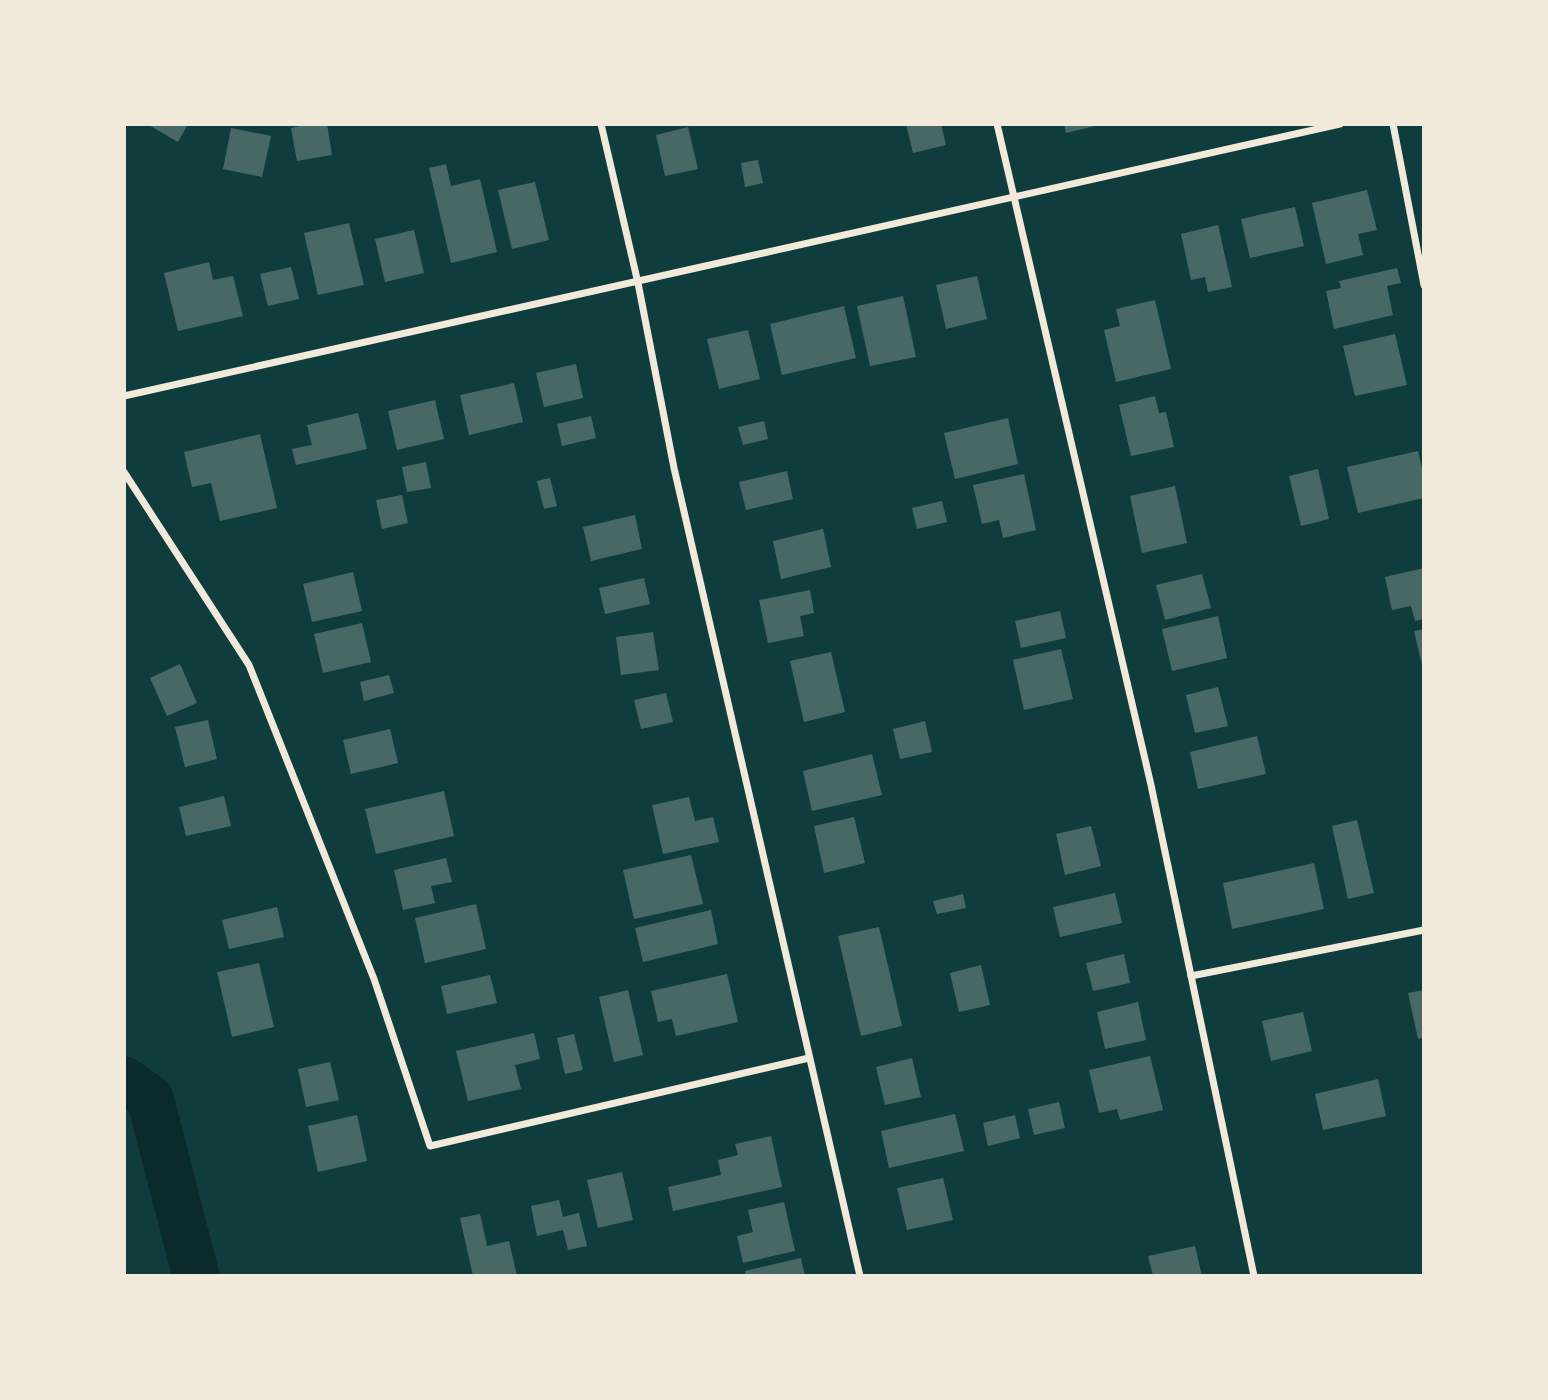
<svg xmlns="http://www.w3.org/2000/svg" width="1548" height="1400" font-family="Raleway,sans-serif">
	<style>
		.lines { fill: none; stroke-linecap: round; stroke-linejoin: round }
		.river { stroke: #0a2a2b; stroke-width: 47 }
		.building { fill: #486865 }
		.minor { stroke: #f1e9da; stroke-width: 7 }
	</style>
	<rect width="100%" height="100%" fill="#0f3d3e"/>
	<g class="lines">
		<polyline class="river" points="124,1080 150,1098 196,1276"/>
	</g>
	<g class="building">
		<polygon points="147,124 188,124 178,142"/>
		<polygon points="308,124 327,124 332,155 297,161 291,128"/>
		<polygon points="906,124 941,124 946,145 913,153"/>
		<polygon points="1064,124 1099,124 1099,125 1066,133"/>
		<polygon points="688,127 698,169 665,176 656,135"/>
		<polygon points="231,128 271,136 262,177 223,169"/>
		<polygon points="758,160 763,183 745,187 741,163"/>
		<polygon points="446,164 451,186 480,179 497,252 451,263 429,168"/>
		<polygon points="535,182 549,240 512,249 498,190"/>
		<polygon points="1367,190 1377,230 1358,234 1363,255 1326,264 1312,203"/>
		<polygon points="1295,207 1304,246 1250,258 1241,219"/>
		<polygon points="349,223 364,285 318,295 304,233"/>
		<polygon points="1218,225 1232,287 1208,292 1205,277 1191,280 1181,234"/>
		<polygon points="414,230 424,273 385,282 375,239"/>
		<polygon points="209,262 213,280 233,276 243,316 178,331 164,273"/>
		<polygon points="291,267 299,299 268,306 260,274"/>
		<polygon points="1397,268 1401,283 1387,286 1393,315 1334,329 1326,291 1341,288 1339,281"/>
		<polygon points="977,276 987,319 946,329 936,285"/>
		<polygon points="903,296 916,357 870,366 857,306"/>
		<polygon points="1155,300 1171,369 1116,382 1104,330 1120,326 1116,309"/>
		<polygon points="844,306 856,358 782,375 770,324"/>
		<polygon points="748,330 760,379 719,389 707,339"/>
		<polygon points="1395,334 1407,385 1355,396 1343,346"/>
		<polygon points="576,364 583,398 544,407 536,373"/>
		<polygon points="514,383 523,422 469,435 460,395"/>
		<polygon points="1155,396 1159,413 1166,412 1174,447 1131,456 1119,405"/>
		<polygon points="435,400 444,439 397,450 388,411"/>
		<polygon points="358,413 367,449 296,465 292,449 312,445 307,425"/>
		<polygon points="591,416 596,438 562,446 557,424"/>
		<polygon points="1008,418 1018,464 955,479 944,433"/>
		<polygon points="764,421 768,439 743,445 738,427"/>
		<polygon points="260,434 277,508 220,521 211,483 192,487 184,452"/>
		<polygon points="1418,451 1424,477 1424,498 1358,513 1347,467"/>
		<polygon points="426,462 431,488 407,492 402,467"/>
		<polygon points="1318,469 1329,519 1301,526 1289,476"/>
		<polygon points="787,471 793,499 746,510 739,482"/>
		<polygon points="1024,474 1036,530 1003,538 999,520 982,524 973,485"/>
		<polygon points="550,478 557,506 544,509 537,481"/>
		<polygon points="1175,486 1187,543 1142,553 1130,496"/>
		<polygon points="402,495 408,523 382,529 376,500"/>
		<polygon points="942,501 947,522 917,529 912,508"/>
		<polygon points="635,515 642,549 591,561 583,527"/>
		<polygon points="823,529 831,567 781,579 773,541"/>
		<polygon points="1424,568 1424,619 1415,621 1411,606 1392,610 1385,577"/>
		<polygon points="353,572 362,611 312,622 303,584"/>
		<polygon points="1202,574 1211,608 1165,620 1156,585"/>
		<polygon points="644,578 650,604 605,614 599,588"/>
		<polygon points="810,590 814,613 800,616 804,636 768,643 759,600"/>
		<polygon points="1060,611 1066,638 1021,648 1015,621"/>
		<polygon points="1218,616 1227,658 1172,671 1162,629"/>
		<polygon points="362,623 371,662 323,673 314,634"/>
		<polygon points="1424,629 1424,669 1423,669 1414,631"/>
		<polygon points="653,632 659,670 621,675 616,637"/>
		<polygon points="1061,649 1073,699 1024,710 1013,660"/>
		<polygon points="831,652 845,712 804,722 790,661"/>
		<polygon points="180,664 197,703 167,716 150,678"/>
		<polygon points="389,675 394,693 364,701 360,682"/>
		<polygon points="1218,687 1228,726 1195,733 1186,695"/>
		<polygon points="666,693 673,722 641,729 634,700"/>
		<polygon points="208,720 217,759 185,767 175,727"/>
		<polygon points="925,721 932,752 900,759 893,729"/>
		<polygon points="390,729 398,763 351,774 343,740"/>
		<polygon points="1257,736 1266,774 1198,789 1190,752"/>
		<polygon points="872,754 882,795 812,811 803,771"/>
		<polygon points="444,791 454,836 376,854 365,809"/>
		<polygon points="224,796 231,826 186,836 179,807"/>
		<polygon points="689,797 695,821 713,817 719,842 663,854 652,805"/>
		<polygon points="854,817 865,863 824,873 814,826"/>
		<polygon points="1357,820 1374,893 1348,899 1332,826"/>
		<polygon points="1091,826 1101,866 1065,875 1056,834"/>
		<polygon points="691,855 703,904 634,919 623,870"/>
		<polygon points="446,858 452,882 431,886 435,903 403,910 394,870"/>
		<polygon points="1314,863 1324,909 1232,929 1223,883"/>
		<polygon points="1115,893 1122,923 1060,937 1053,907"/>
		<polygon points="963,894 966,908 937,914 933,901"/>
		<polygon points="476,904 486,949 425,963 415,918"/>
		<polygon points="277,907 284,937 229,949 222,920"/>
		<polygon points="711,910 718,944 643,962 635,928"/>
		<polygon points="879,927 902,1026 861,1036 838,936"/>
		<polygon points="1124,954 1130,983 1093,991 1086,963"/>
		<polygon points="259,963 274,1027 232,1037 217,972"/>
		<polygon points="981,965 990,1005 959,1012 950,973"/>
		<polygon points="727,974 738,1022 676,1036 672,1019 658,1022 651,991"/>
		<polygon points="490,975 497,1003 447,1014 441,986"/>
		<polygon points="628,990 643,1055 614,1062 599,997"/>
		<polygon points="1424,990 1424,1037 1418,1039 1408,993"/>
		<polygon points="1138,1002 1146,1040 1105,1049 1097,1012"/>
		<polygon points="1303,1012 1312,1051 1271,1061 1262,1021"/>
		<polygon points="534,1033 540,1059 515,1065 521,1089 468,1101 456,1051"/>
		<polygon points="574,1034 583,1070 565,1074 557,1038"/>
		<polygon points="1150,1056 1163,1110 1120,1120 1117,1109 1099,1113 1089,1070"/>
		<polygon points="912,1058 921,1097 885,1105 876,1067"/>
		<polygon points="330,1062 339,1100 306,1107 298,1069"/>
		<polygon points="1378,1079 1386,1116 1323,1130 1315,1094"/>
		<polygon points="1059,1102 1065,1128 1034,1135 1028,1109"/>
		<polygon points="955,1114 964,1151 889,1168 881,1131"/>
		<polygon points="357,1115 367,1161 318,1172 308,1126"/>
		<polygon points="1015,1115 1020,1138 988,1146 983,1123"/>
		<polygon points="771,1136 782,1187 673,1211 668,1187 721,1175 718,1160 738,1155 735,1144"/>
		<polygon points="622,1172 633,1220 598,1228 587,1180"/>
		<polygon points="943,1178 953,1220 907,1230 897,1188"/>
		<polygon points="559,1200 563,1217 579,1213 587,1246 568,1250 563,1230 537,1236 531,1206"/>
		<polygon points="784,1202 795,1251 743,1263 737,1236 753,1232 748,1210"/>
		<polygon points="480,1214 487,1246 509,1241 517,1276 473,1276 460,1218"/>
		<polygon points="1195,1246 1202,1276 1153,1276 1148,1256"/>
		<polygon points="801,1258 805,1276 746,1276 745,1271"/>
	</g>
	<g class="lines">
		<g class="minor">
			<polyline points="601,124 638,283 674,468 860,1276"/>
			<polyline points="997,124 1151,785 1254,1276"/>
			<polyline points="1393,124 1424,285"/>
			<polyline points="124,396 1340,124"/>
			<polyline points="124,472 249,665 374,979 430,1146 809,1058"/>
			<polyline points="1191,976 1424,930"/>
		</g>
	</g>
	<rect width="1548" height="1400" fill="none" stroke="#f1e9da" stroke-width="252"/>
</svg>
